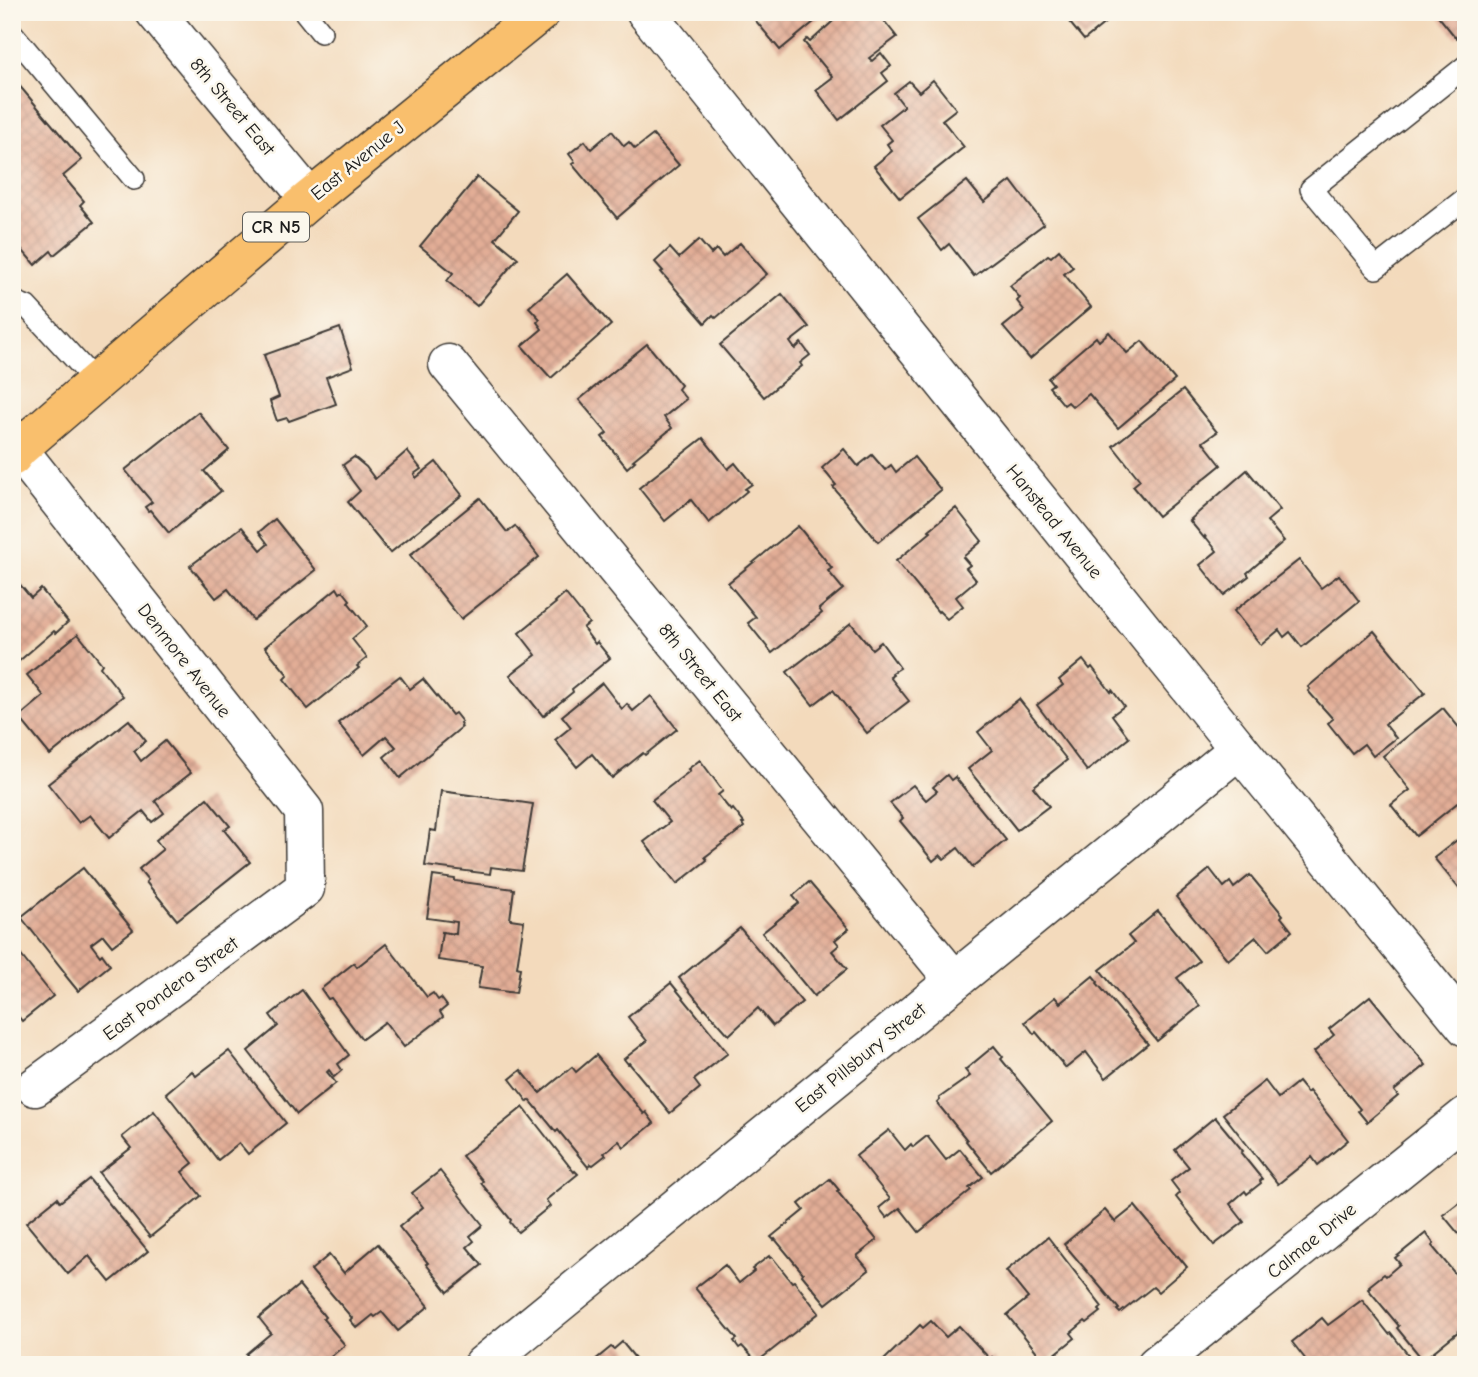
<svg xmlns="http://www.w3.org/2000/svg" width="1478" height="1377" font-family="'Comic Neue',sans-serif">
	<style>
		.building { fill: url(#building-cross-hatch) }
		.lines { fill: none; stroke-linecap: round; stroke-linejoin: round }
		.lane-casing { stroke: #3c3834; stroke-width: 24 }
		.street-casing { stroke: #3c3834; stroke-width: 41 }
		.primary-casing { stroke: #3c3834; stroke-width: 41 }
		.lane { stroke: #fff; stroke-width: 21 }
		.street { stroke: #fff; stroke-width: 38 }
		.primary { stroke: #f9bf6d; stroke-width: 38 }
		.labels { text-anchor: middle; stroke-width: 5; stroke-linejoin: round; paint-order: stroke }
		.shield { fill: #fbf7ec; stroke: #5f5e5a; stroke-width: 2 }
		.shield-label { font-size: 18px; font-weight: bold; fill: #1c1c1c }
		.street-label { font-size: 19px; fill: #1c1c1c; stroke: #fbf7ec }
	</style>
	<defs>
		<pattern id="building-cross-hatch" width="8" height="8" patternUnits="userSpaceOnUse" patternTransform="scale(1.75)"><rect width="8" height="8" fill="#e2ad96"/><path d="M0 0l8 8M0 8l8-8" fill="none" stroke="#c19481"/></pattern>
	</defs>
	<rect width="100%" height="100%" fill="#fbf7ec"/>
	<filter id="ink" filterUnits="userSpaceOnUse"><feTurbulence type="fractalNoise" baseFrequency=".0143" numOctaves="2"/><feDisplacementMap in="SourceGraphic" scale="14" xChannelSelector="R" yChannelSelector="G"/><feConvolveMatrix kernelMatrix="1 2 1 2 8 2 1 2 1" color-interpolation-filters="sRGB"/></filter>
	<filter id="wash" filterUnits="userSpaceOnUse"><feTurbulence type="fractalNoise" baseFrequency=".00686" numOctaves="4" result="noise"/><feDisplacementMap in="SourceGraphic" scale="28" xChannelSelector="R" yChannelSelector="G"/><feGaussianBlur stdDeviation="1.57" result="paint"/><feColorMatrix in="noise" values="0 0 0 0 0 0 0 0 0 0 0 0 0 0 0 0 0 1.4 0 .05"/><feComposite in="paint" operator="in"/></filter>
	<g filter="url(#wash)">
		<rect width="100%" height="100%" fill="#f3dabc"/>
		<g id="blocks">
			<g class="building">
				<polygon points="762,12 826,12 780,50 755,20 763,14"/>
				<polygon points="843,12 877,12 897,37 869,58 872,61 881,53 891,66 882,73 888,81 839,120 816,90 833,77 819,60 818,61 808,49 809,48 804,42 807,39 810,42"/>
				<polygon points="1061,12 1118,12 1084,40"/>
				<polygon points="1435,12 1466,12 1466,30 1456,38"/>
				<polygon points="12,77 82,160 63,176 84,201 80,205 94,222 54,255 51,251 35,265 12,238"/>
				<polygon points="933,80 956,109 942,120 964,147 900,198 874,166 892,151 887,144 892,140 880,125 904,106 894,93 909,81 919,92"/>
				<polygon points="612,131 624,146 629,142 635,149 653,135 679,165 617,218 572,164 575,162 569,154 585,141 591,149"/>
				<polygon points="477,177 518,211 495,239 518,258 477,306 447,281 453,273 420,246"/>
				<polygon points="967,181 984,202 1011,181 1044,224 974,276 949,244 942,250 918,219"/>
				<polygon points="699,240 711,254 716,249 723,257 740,243 767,274 716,318 713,315 705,323 661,272 663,271 655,262 670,248 679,258"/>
				<polygon points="1059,250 1073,267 1064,274 1091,307 1030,359 1003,327 1024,310 1017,301 1020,298 1010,286 1048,255 1051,257"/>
				<polygon points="567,274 611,325 551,378 522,346 542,329 537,322 540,319 529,307"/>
				<polygon points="782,294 809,327 790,342 795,349 801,343 810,355 800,363 802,366 764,397 720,345"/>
				<polygon points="340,328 353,367 326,377 336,404 289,421 287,418 277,421 270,401 279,397 264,355"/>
				<polygon points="1109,332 1127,353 1142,341 1175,380 1118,428 1089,394 1073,407 1068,402 1064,405 1049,387 1053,384 1048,378 1096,337 1099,341"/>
				<polygon points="647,344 681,385 678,389 686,399 664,417 672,428 633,460 635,461 627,468 602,437 607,433 579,400"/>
				<polygon points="1183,390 1217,432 1203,442 1221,465 1158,516 1133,486 1140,480 1113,446"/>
				<polygon points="198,412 229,450 204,471 221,491 169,533 150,510 148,511 145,507 152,502 125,470"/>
				<polygon points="703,438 728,469 735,463 752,484 745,489 747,491 709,523 691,500 665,521 639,488"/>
				<polygon points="844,449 858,466 872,455 885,470 891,465 896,472 914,457 941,490 878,542 833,487 836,485 822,468"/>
				<polygon points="407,451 421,469 414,474 416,478 436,462 462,495 390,553 348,502 360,491 351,479 343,465 354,457 366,467 375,479"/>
				<polygon points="1247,470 1280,510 1267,521 1284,541 1247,573 1249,576 1224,595 1200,565 1217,551 1205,536 1204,538 1190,521 1192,520 1191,519"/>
				<polygon points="480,498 507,532 515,526 539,557 461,619 410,555"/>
				<polygon points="956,508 982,541 963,557 970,565 966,568 976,580 956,597 963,606 947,619 939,611 938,612 896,561 931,532 929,530"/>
				<polygon points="275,519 316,570 253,620 228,589 216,598 190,566 242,527 261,550 268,544 259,532"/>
				<polygon points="798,526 832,568 828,571 843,589 819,609 822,613 772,653 748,623 756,617 728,583"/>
				<polygon points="1299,560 1321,588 1339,575 1359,601 1302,647 1290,632 1284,637 1279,630 1261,645 1234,611"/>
				<polygon points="12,575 31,598 41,589 68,622 56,633 54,631 18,662 16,659 12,662"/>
				<polygon points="337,588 340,593 343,591 350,600 348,602 367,626 352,639 367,658 357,666 359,668 308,709 284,679 288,675 265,647"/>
				<polygon points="565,593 589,623 583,628 595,644 597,642 610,658 572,689 573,692 543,716 510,675 536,655 519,633 556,603 555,602"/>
				<polygon points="851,623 872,649 881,642 900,668 892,673 893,675 890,677 909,701 867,733 833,690 813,705 787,672"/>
				<polygon points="1374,631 1425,693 1385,724 1396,738 1373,756 1364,744 1352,753 1328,723 1333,719 1308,691 1310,689 1308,687"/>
				<polygon points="78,634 102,664 100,667 123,696 50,755 19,717 44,696 27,675"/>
				<polygon points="1083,660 1090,669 1092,667 1111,692 1112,690 1124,706 1112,715 1129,738 1087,771 1037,705 1063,685 1059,680"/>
				<polygon points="400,676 410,689 423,679 452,715 455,713 462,722 460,723 462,727 400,778 384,757 396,747 386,736 364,755 338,723"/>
				<polygon points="602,683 622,709 627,704 633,711 651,696 677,729 645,755 643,753 612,778 592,754 577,767 555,740 571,727 562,716"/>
				<polygon points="1019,699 1067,760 1033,787 1049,806 1017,830 968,769 992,750 978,732"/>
				<polygon points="1443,708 1466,736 1466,796 1416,836 1391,805 1410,790 1383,756"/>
				<polygon points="129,720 146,741 134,751 141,761 165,741 191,773 155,801 164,813 152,822 143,811 109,838 90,815 79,823 48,784"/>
				<polygon points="700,760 723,791 718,795 731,811 733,809 744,823 742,824 744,827 705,857 707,860 677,884 644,842 670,822 652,800 690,771 688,769"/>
				<polygon points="947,775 951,780 955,777 1006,840 973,867 958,848 944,859 940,855 933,861 900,821 903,818 890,803 913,785 926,800 937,791 933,787"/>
				<polygon points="441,791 533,804 522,871 491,867 490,874 425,866 430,830 436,831"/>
				<polygon points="207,798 230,826 224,830 250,862 177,920 146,882 148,880 139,869 163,849 156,840"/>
				<polygon points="1466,833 1466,888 1461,891 1434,858"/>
				<polygon points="83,868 133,930 112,946 103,935 91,944 100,956 102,954 110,965 78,991 65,975 66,974 21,917"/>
				<polygon points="1210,869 1224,887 1230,882 1234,888 1250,875 1283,915 1281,917 1292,931 1268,951 1256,937 1228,960 1176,897"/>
				<polygon points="433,876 455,879 455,881 514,889 510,919 524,921 517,967 520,968 516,993 478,988 482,966 438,960 442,932 456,934 457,922 427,918"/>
				<polygon points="809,882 849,929 835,940 839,945 832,951 847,969 814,996 762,933 799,903 793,896"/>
				<polygon points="1158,911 1199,961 1177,978 1200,1006 1157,1041 1100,970 1134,943 1128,936"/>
				<polygon points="740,928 802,1002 773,1026 758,1008 729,1035 705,1008 704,1009 679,978"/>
				<polygon points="12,944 53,996 22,1021 18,1016 12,1021"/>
				<polygon points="386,944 427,997 433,993 438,1000 441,998 447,1006 440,1012 443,1017 404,1047 385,1022 362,1039 331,998 328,999 321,989 354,963 357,967"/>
				<polygon points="1093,976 1098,982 1097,983 1148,1044 1106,1078 1086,1052 1066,1068 1036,1032 1034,1034 1025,1022 1055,997 1060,1003"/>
				<polygon points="671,983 728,1053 694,1080 700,1088 670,1113 629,1063 628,1064 624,1059 647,1041 628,1017"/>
				<polygon points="302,990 349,1055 338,1064 342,1070 334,1077 329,1070 327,1072 336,1083 297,1114 248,1051 278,1026 270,1015"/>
				<polygon points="1370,996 1426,1065 1394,1091 1398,1096 1367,1122 1358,1111 1360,1109 1314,1052 1334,1035 1329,1029"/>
				<polygon points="994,1046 1003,1057 1001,1059 1052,1121 991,1172 966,1141 967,1140 937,1103 940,1100 939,1098 970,1076 965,1070"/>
				<polygon points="229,1051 286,1123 248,1154 239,1143 218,1160 166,1093 192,1071 196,1076"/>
				<polygon points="596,1055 644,1114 646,1112 654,1123 624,1147 619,1141 604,1153 606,1155 593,1165 591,1164 588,1167 558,1130 556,1132 530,1100 528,1102 510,1079 521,1070 540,1093 572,1067 576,1072"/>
				<polygon points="1265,1081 1278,1098 1298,1082 1307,1093 1309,1091 1348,1140 1318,1165 1312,1157 1278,1184 1223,1114"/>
				<polygon points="523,1107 574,1172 575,1171 578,1174 546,1200 550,1206 518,1232 510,1222 511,1220 481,1183 483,1181 462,1156"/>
				<polygon points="154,1111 166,1127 165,1128 193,1163 182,1172 201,1196 150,1237 99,1173 131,1148 122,1137"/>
				<polygon points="1215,1117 1243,1151 1241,1153 1262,1179 1260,1181 1261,1183 1247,1194 1245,1191 1230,1204 1244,1222 1214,1245 1176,1197 1180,1193 1171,1181 1189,1167 1175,1150"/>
				<polygon points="889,1130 905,1150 911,1144 913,1147 927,1136 946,1160 960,1149 983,1177 969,1188 971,1190 919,1232 900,1208 887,1218 879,1208 890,1199 856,1156"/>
				<polygon points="440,1171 483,1225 470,1236 474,1241 467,1247 482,1265 448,1292 426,1264 428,1263 399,1227 423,1207 412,1193"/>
				<polygon points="89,1179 148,1251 110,1282 89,1256 68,1274 26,1223 57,1198 60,1202"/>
				<polygon points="830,1179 839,1190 837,1191 877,1240 857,1256 869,1270 826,1304 802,1275 803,1273 775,1239 774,1240 771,1237 804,1210 799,1204"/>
				<polygon points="1466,1197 1466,1243 1443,1215"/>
				<polygon points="1135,1206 1177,1257 1178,1256 1187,1267 1158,1292 1153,1287 1120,1313 1117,1310 1119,1309 1064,1244 1105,1210 1115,1222"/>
				<polygon points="1426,1233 1434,1244 1432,1246 1462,1282 1460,1284 1466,1291 1466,1316 1460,1320 1465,1326 1423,1360 1397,1328 1399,1326 1368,1289 1370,1287 1369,1286 1384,1274 1386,1276 1400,1264 1395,1258"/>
				<polygon points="1048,1237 1102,1307 1099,1310 1101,1312 1087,1323 1085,1321 1071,1333 1075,1338 1044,1363 1036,1353 1037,1352 1007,1315 1028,1298 1006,1271"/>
				<polygon points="378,1244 429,1306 398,1331 382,1312 375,1317 373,1315 357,1328 350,1320 352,1318 311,1270 329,1255 344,1273"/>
				<polygon points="769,1256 770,1258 772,1257 792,1282 794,1281 819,1313 757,1362 742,1346 739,1348 734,1341 737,1339 695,1288 725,1265 739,1283 754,1271 752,1269"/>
				<polygon points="299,1285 325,1317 323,1319 345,1345 321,1365 255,1365 246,1354 271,1333 259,1318"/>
				<polygon points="1362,1300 1389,1334 1391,1333 1416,1365 1315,1365 1313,1363 1310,1365 1292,1342 1322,1318 1328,1325"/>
				<polygon points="931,1321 946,1337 959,1326 990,1359 992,1357 999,1365 884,1365 886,1364 883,1361 920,1325 923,1328"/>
				<polygon points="622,1342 635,1358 627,1365 589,1365 611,1347 614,1349"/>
			</g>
		</g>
	</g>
	<g filter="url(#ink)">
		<use href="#blocks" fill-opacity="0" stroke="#3c3834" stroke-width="2"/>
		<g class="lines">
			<defs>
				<g id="lane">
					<polyline points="305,12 321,32"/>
					<polyline points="12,33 134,179"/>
					<polyline points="1466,66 1311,189 1376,268 1466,198"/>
					<polyline points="12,301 27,307 96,382"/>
				</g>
				<g id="street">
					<polyline points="155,12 310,199"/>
					<polyline points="646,12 1239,749 1466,1027"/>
					<polyline points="448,364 954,980"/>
					<polyline points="18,449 304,811 305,888 35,1087"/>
					<polyline points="483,1365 1239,749"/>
					<polyline points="1156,1365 1466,1116"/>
				</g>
				<polyline id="primary" points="12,457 18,449 310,199 541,12"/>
			</defs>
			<use href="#lane" class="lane-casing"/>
			<use href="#street" class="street-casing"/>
			<use href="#primary" class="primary-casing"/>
			<use href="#lane" class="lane"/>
			<use href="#street" class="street"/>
			<use href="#primary" class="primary"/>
		</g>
	</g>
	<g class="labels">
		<rect class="shield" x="243" y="212.5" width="66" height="29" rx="5"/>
		<g class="shield-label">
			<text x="276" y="233">CR N5</text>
		</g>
		<g class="street-label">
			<text transform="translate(233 106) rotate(50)" y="7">8th Street East</text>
			<text transform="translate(357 160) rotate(-39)" y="7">East Avenue J</text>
			<text transform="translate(1055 521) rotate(51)" y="7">Hanstead Avenue</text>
			<text transform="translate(185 660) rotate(52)" y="7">Denmore Avenue</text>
			<text transform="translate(701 672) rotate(51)" y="7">8th Street East</text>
			<text transform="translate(170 988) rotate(-36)" y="7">East Pondera Street</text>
			<text transform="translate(860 1057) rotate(-39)" y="7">East Pillsbury Street</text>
			<text transform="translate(1311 1240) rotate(-39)" y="7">Calmae Drive</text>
		</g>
	</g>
	<rect width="1478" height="1377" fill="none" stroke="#fbf7ec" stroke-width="42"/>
</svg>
